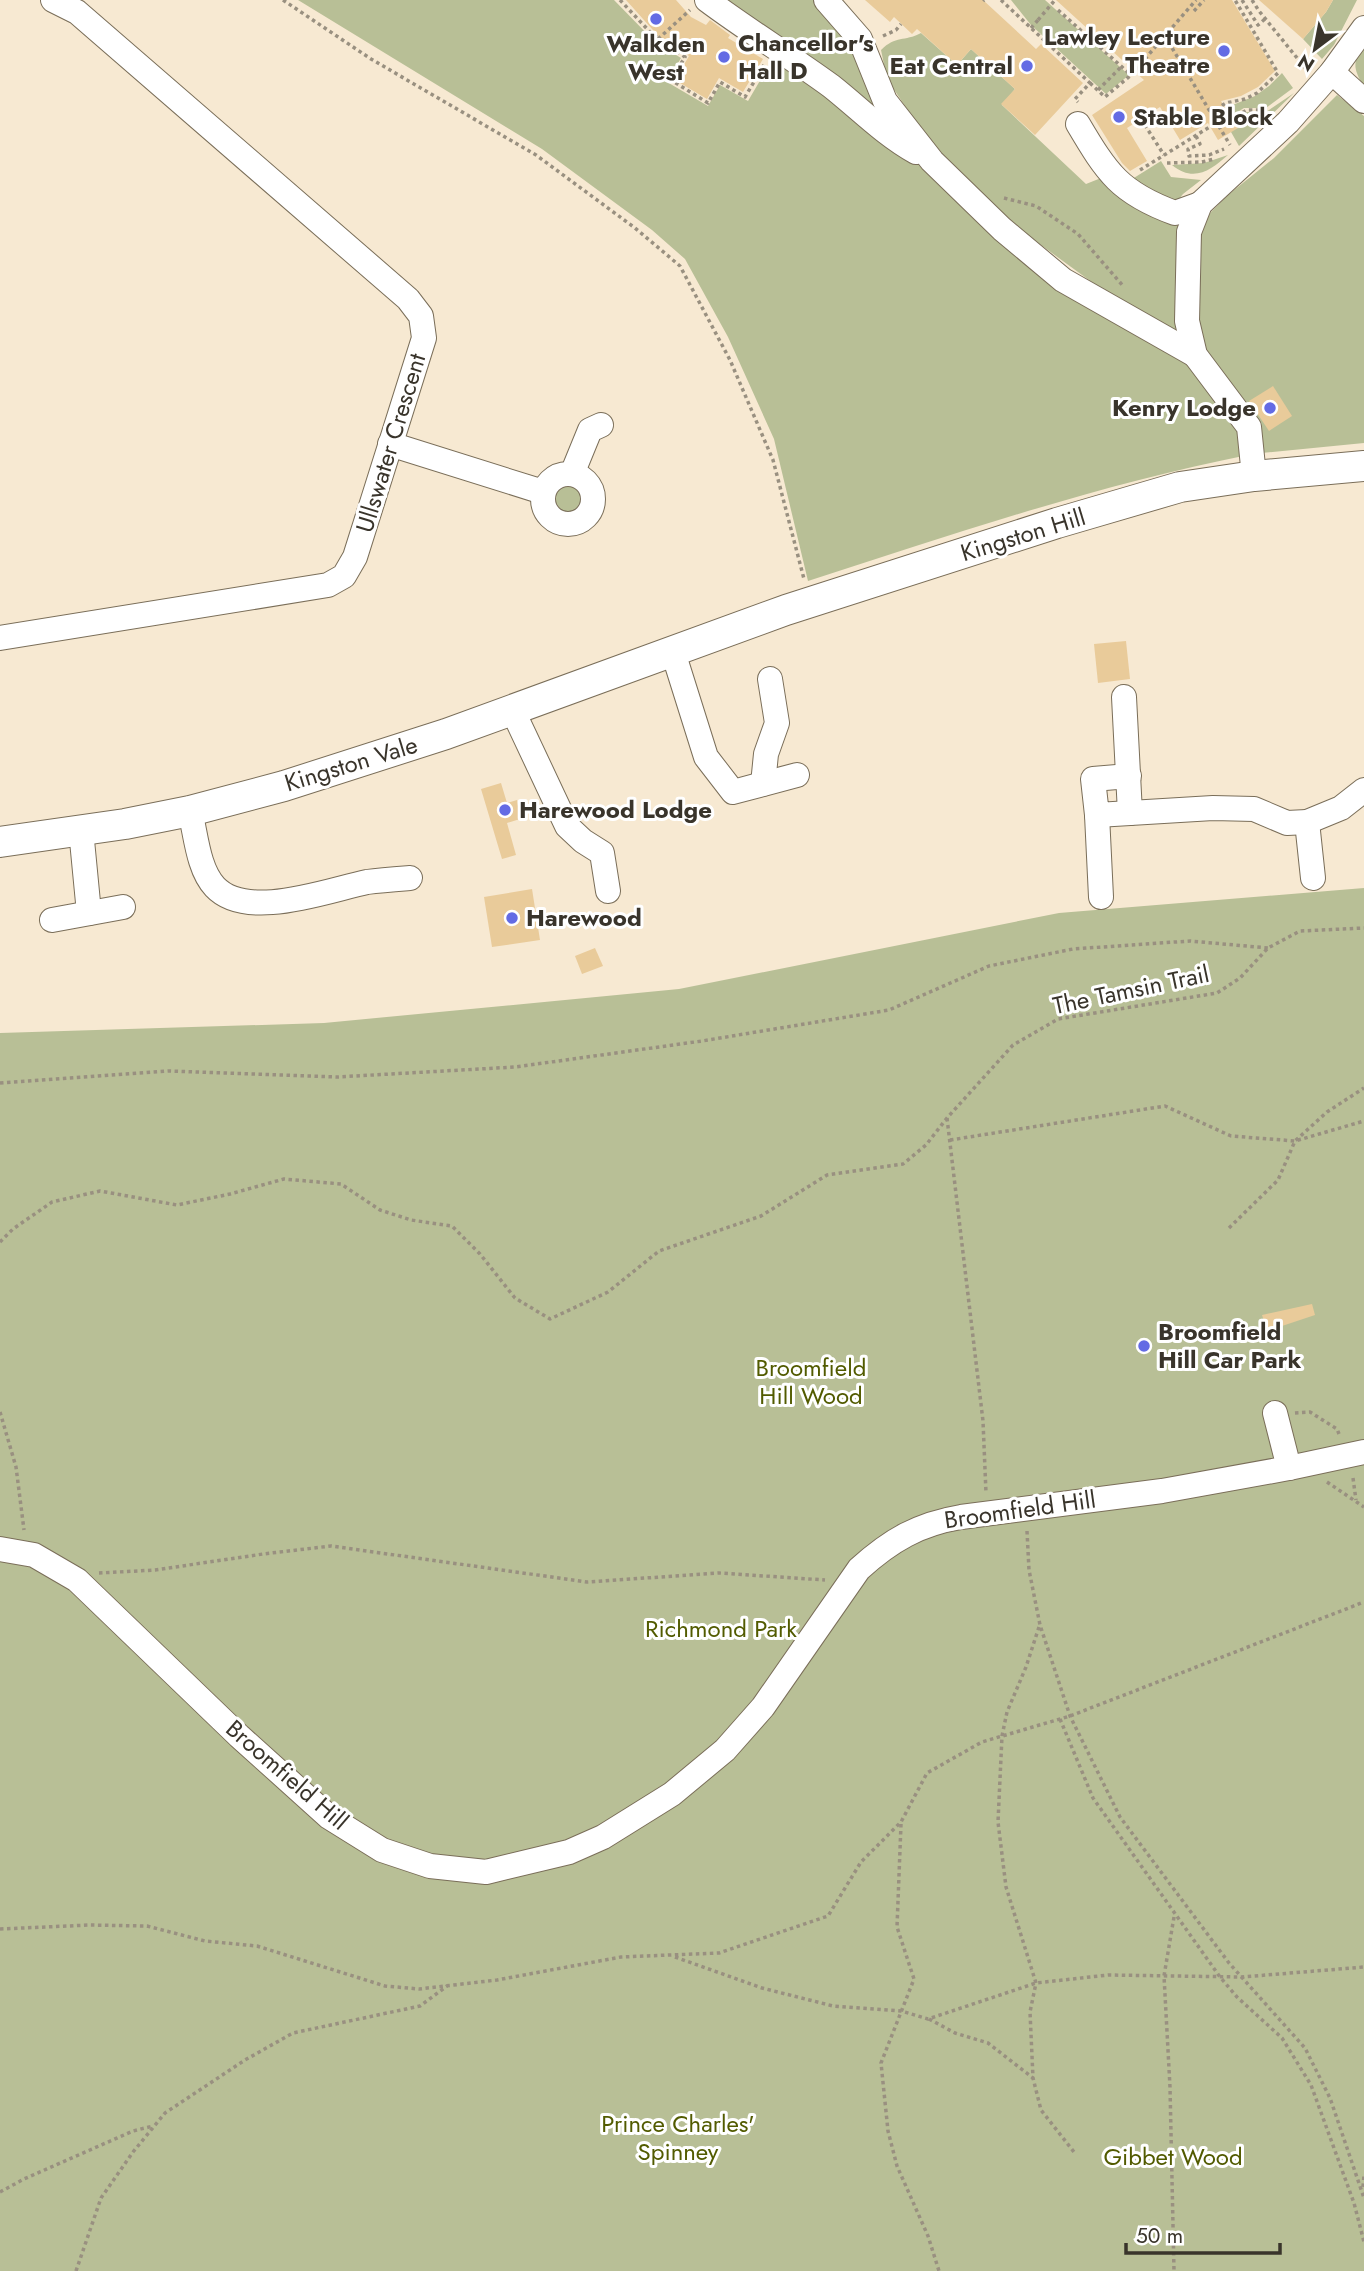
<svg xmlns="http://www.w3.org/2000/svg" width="1364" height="2271" font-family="Jost,sans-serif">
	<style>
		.green { fill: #b8bf96 }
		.building { fill: #e9cb9a }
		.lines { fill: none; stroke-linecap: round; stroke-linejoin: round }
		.minor-casing { stroke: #7a6e59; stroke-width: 26 }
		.major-casing { stroke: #7a6e59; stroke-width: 32 }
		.path { stroke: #999080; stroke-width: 3.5; stroke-dasharray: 3.5 3.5; stroke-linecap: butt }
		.minor { stroke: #fff; stroke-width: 24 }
		.major { stroke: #fff; stroke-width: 30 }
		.path-bridge { stroke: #999080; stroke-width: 3.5; stroke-dasharray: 3.5 3.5; stroke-linecap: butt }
		.poi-dot { fill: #636be4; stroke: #fff; stroke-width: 2.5 }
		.labels { text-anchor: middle; stroke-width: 6; stroke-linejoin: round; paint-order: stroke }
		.poi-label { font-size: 24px; font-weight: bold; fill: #39342b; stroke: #fff; text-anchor: start }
		.street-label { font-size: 24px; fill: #39342b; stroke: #fff }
		.park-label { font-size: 24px; fill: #525b00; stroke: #fff }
	</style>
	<rect width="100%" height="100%" fill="#f7e9d2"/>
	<g class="green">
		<path d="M298,0H614L655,42L681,58L667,82L708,106L720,85L748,101L772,60L821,88L894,150L926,168L1186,359L1242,428L1248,455C1098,485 953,534 808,581L774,439L728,337L685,259L652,230L542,149Z"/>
		<polygon points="717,0 816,0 851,40 897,129"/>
		<polygon points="1011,0 1045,0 1129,75 1106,94 1031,25"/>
		<polygon points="1333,0 1357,0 1334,45 1322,59 1303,39 1326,12"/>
		<path d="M921,33L957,65L971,49L1015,89L1002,105L1086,184L1101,178C1120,205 1149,217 1181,226L1182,339L1104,291L1030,237L993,204L927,139L887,79L881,50C896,35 904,42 921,33Z"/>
		<path d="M1364,43V87C1352,67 1353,62 1364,43Z"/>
		<polygon points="1282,73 1293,88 1266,108 1244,108 1231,116 1225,108 1255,96 1269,86"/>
		<polygon points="1294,93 1239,146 1231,132 1232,119 1247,112 1266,112"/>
		<polygon points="1337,95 1364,116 1364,443 1261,453 1199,338 1197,235 1211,212 1228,195 1274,158"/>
		<path d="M1228,155C1211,170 1194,183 1172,165L1204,163Z"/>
		<polygon points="1161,161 1171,177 1201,180 1183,194 1175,204 1129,181"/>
		<circle cx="566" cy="499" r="15"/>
		<polygon points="1364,888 1364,2271 0,2271 0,1033 324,1023 679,989 1059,913"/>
	</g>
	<g class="building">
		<polygon points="626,0 676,0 691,17 706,25 710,20 730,35 728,38 763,59 743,92 719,78 707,99 675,80 689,56 661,39"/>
		<polygon points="865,0 983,0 1036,49 1041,44 1083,83 1035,135 1001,104 1015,89 971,49 957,65 917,29 912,34 894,17 890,22"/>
		<polygon points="1056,0 1232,0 1275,71 1258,87 1241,96 1221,101 1238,128 1218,140 1208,123 1180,140 1160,107 1127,128 1147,161 1130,171 1122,163 1092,115 1144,80"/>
		<polygon points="1259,0 1333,0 1326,12 1303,39"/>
		<polygon points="1273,386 1292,416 1269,431 1249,401"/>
		<polygon points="1126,641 1130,679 1098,683 1094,644"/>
		<polygon points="501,783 507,803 517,800 520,819 507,823 516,855 502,859 481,789"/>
		<polygon points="532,889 540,940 492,947 484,897"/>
		<polygon points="595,948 603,966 582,974 575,956"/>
		<polygon points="1312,1304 1315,1315 1267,1331 1262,1315"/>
	</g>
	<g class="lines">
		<defs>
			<g id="minor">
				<path d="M707,0C747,30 790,56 831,86C859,108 885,135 916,152"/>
				<polyline points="826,0 860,39 885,101 932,161 1002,229 1063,280 1195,355"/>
				<polyline points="1332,72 1364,101"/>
				<path d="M1078,124C1107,173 1120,193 1175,213L1200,204"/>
				<polyline points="390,444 543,492"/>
				<circle cx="568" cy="499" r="25"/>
				<polyline points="572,474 590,430 601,425"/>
				<polyline points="1254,476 1249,427 1195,355 1187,321 1189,232 1200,204 1288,122 1332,72 1364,28"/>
				<polyline points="0,638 328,585 344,576 355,557 424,338 421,316 408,299 77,12 53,0"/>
				<polyline points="673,652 706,757 733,792 797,775"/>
				<polyline points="1124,697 1130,813"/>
				<polyline points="512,709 567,826 583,841 602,853 608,891"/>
				<polyline points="1129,776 1093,779 1097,815 1213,808 1254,809 1287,823 1307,822 1341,808 1364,790"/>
				<polyline points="763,784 766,754 777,723 770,679"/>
				<path d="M190,811C196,835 198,869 215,887C247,921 328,890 367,882C381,880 396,879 410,878"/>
				<polyline points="1097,815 1101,897"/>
				<polyline points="1307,822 1313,878"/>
				<polyline points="81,830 89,913"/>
				<polyline points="52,920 123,907"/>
				<polyline points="1275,1413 1289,1468"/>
				<path d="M0,1549L34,1555L77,1580L239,1736L329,1817L382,1850L430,1866L486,1872L569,1852L603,1837L672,1794L725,1750L763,1707L859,1569C891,1540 919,1524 961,1517L1162,1491L1289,1468L1364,1452"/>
			</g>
			<polyline id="major" points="0,842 125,824 190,811 284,786 446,734 786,610 1057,523 1180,487 1254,476 1364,466"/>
		</defs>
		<use href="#minor" class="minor-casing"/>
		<use href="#major" class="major-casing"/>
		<g class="path">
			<polyline points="283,0 371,59 536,155 635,228 680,266 730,360 773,460 804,579"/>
			<polyline points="620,0 651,33 685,57 671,80 708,103 720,82 745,97 764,65"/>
			<polyline points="1001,0 1090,83 1075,99 1078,102"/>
			<polyline points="1242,0 1258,25 1265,19"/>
			<polyline points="1252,0 1259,11 1306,69"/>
			<polyline points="983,1 984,0"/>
			<polyline points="1058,10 1131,75 1196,0"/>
			<polyline points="1194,11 1204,0"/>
			<polyline points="1031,28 1038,20"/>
			<polyline points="883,36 896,30 901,24"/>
			<polyline points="1165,36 1230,145"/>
			<polyline points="658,39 690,10"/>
			<polyline points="1090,83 1105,97 1131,75"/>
			<polyline points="1098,90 1121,67"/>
			<polyline points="1210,113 1226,103 1245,99 1257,93 1278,73 1235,0"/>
			<polyline points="1141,119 1164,155"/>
			<polyline points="1218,126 1247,110 1267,110"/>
			<polyline points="1196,136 1200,144 1188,149 1189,156 1209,155 1224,149"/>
			<polyline points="1167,163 1202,162 1214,159"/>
			<polyline points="1140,170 1216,123"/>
			<polyline points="1004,198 1036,206 1078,234 1124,287"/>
			<polyline points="0,1083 168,1071 337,1077 515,1067 702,1041 889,1010 989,966 1073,949 1190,941 1268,948"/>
			<polyline points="947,1118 983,1421 986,1493"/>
			<polyline points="950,1140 1165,1106 1231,1136 1295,1141 1364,1121"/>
			<polyline points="1229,1228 1278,1180 1295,1141 1327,1112 1364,1088"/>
			<polyline points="0,1242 13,1229 52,1202 100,1191 177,1205 230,1194 284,1179 341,1184 380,1210 411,1220 452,1226 480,1254 515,1298 550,1319 608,1292 659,1251 761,1216 827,1175 903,1164 926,1145 947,1118 1013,1045 1058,1019 1217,993 1240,978 1268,948 1300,931 1364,928"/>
			<polyline points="0,1412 16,1467 24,1530"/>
			<polyline points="1295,1413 1310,1412 1337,1429 1339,1434"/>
			<polyline points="1353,1478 1356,1500"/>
			<polyline points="1327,1482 1364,1507"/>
			<polyline points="1027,1531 1029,1570 1040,1625 1070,1716 1120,1817 1229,1963 1305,2048 1330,2098 1364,2198"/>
			<polyline points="99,1573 155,1570 263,1554 331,1546 587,1582 719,1573 825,1580"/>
			<polyline points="1039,1627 1026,1667 1007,1712 1002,1736 998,1822 1006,1887 1036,1983 1030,2012 1033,2078 1041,2110 1074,2152"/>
			<polyline points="1060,1719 1093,1798 1220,1977 1237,1997 1282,2038 1311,2085 1354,2203 1364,2242"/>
			<polyline points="901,1824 897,1927 914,1979 881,2063 888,2131 897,2166 928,2236 939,2271"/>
			<polyline points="1174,1917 1164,1976 1170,2087 1174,2271"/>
			<polyline points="0,1929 90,1925 147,1926 205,1941 257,1946 385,1986 419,1989 497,1980 621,1957 719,1953 828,1916 861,1862 901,1822 927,1773 982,1742 1070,1716 1364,1602"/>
			<polyline points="675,1957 762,1988 833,2006 901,2011 928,2019 1036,1983 1108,1975 1242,1977 1364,1967"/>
			<polyline points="929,2019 955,2033 988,2043 1033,2078"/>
			<polyline points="1363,2187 1364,2175"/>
			<polyline points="0,2192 24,2179 133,2131 153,2126"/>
			<polyline points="76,2271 101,2198 133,2152 165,2113 245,2060 293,2033 420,2006 447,1986"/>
		</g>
		<use href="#minor" class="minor"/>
		<use href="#major" class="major"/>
		<polyline class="path-bridge" points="1038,20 1055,0"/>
	</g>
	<g class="poi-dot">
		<circle cx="656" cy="19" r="7"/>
		<circle cx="1224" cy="51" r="7"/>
		<circle cx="724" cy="57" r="7"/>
		<circle cx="1027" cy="66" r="7"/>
		<circle cx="1119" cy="117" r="7"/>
		<circle cx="1270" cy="408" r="7"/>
		<circle cx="505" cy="810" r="7"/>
		<circle cx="512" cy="918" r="7"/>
		<circle cx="1144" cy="1346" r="7"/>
	</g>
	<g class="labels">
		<g class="poi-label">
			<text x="1210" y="45" text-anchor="end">Lawley Lecture<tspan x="1210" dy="28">Theatre</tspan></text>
			<text x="738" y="51">Chancellor's<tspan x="738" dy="28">Hall D</tspan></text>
			<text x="656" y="52" text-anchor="middle">Walkden<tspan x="656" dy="28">West</tspan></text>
			<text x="1013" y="74" text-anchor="end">Eat Central</text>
			<text x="1133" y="125">Stable Block</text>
			<text x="1256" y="416" text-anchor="end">Kenry Lodge</text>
			<text x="519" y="818">Harewood Lodge</text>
			<text x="526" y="926">Harewood</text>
			<text x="1158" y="1340">Broomfield<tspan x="1158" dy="28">Hill Car Park</tspan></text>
		</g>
		<g class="street-label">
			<text transform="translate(391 443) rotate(-73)" y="8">Ullswater Crescent</text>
			<text transform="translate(1023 535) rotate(-17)" y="8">Kingston Hill</text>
			<text transform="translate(351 764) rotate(-17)" y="8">Kingston Vale</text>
			<text transform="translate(1131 990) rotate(-12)" y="8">The Tamsin Trail</text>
			<text transform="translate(1020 1510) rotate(-8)" y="8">Broomfield Hill</text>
			<text transform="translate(287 1775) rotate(41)" y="8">Broomfield Hill</text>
		</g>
		<g class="park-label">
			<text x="811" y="1376">Broomfield<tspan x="811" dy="28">Hill Wood</tspan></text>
			<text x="721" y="1637">Richmond Park</text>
			<text x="678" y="2132">Prince Charles'<tspan x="678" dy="28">Spinney</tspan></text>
			<text x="1173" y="2165">Gibbet Wood</text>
		</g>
	</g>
	<g transform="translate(1315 49) rotate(212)" stroke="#ffffff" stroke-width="5" paint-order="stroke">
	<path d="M0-5L12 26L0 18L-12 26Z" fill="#39342b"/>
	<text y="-10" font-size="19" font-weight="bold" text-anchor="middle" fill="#39342b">N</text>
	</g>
	<path d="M1126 2243v10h154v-10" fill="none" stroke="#39342b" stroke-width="3.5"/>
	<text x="1136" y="2243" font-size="21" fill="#39342b" stroke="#ffffff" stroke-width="5" paint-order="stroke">50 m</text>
</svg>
